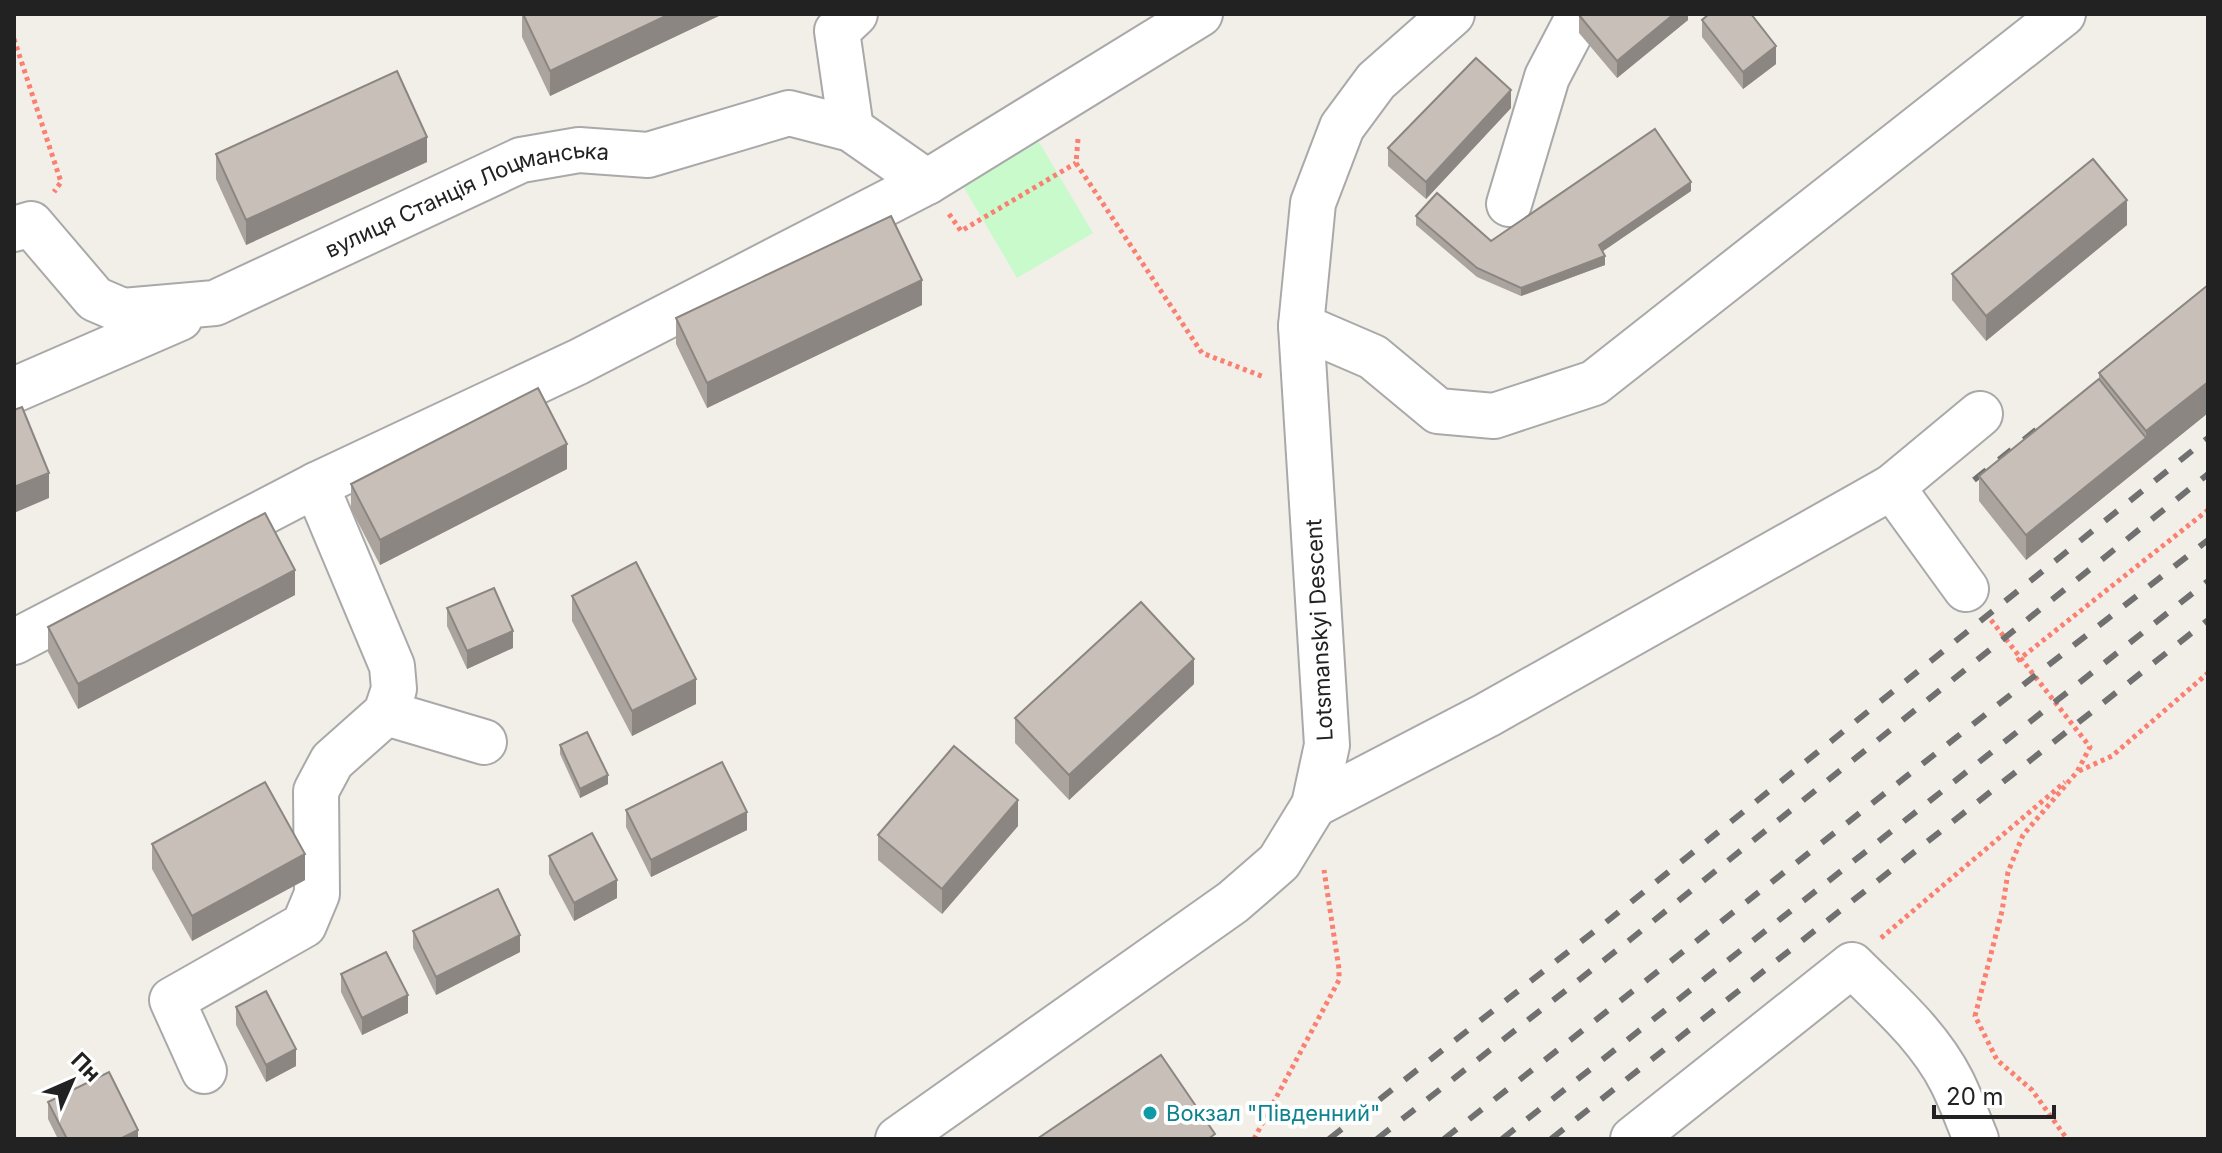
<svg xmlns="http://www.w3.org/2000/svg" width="2222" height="1153" font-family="Inter,sans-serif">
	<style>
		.park { fill: #c8facc }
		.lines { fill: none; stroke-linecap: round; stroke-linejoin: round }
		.minor-casing { stroke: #a9a9a9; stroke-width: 48 }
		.path { stroke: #fa8072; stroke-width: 5; stroke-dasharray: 4 4; stroke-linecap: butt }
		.minor { stroke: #fff; stroke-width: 44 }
		.rail { stroke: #707070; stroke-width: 6; stroke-dasharray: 16 16; stroke-linecap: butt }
		.wall { fill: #aba49e }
		.shaded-wall { fill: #8b8681 }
		.building { fill: #c7bfb8; stroke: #8b8681; stroke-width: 2 }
		.culture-dot { fill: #0f9aa8; stroke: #fff; stroke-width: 3 }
		.labels { text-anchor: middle; stroke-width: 8; stroke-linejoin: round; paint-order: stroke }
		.street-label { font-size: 22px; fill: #222; stroke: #fff }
		.culture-label { font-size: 22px; fill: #0d838f; stroke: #fff; text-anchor: start }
	</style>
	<rect width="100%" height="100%" fill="#f2efe9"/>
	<polygon class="park" points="1039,142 1093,233 1017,278 963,186"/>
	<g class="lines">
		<defs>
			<g id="minor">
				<polyline points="851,129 837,31 855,14"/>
				<polyline points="1509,204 1547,77 1580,14"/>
				<path id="s1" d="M14,229L31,224L95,299L123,311L215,303L521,160L579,150L648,155L789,113L851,129L927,182"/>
				<polyline points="1301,326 1373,357 1438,411 1494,416 1594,383 2063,14"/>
				<polyline points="14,390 180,318"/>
				<polyline points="1892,487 1980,414"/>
				<polyline points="14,642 316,485"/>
				<polyline points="386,713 484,742"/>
				<polyline points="1314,805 1487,715 1892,487 1966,589"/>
				<polyline points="204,1071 172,1000 304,925 317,894 316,791 332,761 386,713 394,689 392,666 316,485 578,362 927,182 1200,14"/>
				<polyline points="898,1139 1233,902 1279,862 1314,805 1327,745 1301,326 1313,203 1342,127 1376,81 1452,14"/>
				<path d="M1633,1139L1852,965C1888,1001 1929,1036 1952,1082C1961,1100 1968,1120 1976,1139"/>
			</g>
		</defs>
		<use href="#minor" class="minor-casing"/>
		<g class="path">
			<polyline points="14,39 61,182 54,192"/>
			<polyline points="1078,139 1076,163 1202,353 1264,377"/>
			<polyline points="949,214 961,231 1076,163"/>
			<polyline points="1991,620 2090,747 2077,772 2023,835 2008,872 2002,911 1975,1016 1997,1060 2032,1090 2067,1139"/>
			<polyline points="2017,661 2208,510"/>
			<polyline points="2079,771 2112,756 2208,673"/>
			<polyline points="1881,938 2065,782"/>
			<polyline points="1254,1139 1339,980 1339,969 1324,870"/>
		</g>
		<use href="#minor" class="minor"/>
		<g class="rail">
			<polyline points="1974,480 2046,422"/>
			<polyline points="1329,1139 1610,919 2208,438"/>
			<polyline points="1377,1139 1631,939 2208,474"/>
			<polyline points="1444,1139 2208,540"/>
			<polyline points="1502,1139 2208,581"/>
			<polyline points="1551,1139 2208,620"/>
		</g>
	</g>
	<g class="wall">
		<polygon points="522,14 723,14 550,96 522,37"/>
		<polygon points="1688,14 1688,20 1617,78 1579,33 1579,15"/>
		<polygon points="1702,20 1776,64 1743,89 1702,37"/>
		<polygon points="1511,108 1426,199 1388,166 1388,148"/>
		<polygon points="216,154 427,162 246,245 216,179"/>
		<polygon points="1691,191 1602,251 1605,265 1521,296 1477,277 1416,225 1416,216 1491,241"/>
		<polygon points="2127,225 1986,341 1952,300 1952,274"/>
		<polygon points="2208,285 2208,413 2026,560 1979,501 1979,476 2099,379 2099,373"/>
		<polygon points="922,305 707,408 676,344 676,318"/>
		<polygon points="567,469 380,565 351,509 351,484"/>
		<polygon points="295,595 78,709 48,652 48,627"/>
		<polygon points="572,596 696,704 632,736 572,621"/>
		<polygon points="447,608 513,648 467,669 447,626"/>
		<polygon points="1194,684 1069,800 1015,743 1015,718"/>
		<polygon points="560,745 608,784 580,798 560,754"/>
		<polygon points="626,810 747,830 651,877 626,827"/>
		<polygon points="1018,826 942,914 878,860 878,835"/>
		<polygon points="152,844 305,880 192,941 152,869"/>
		<polygon points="549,856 617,898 574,921 549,874"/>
		<polygon points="413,931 520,952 436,995 413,948"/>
		<polygon points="341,974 408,1013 362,1035 341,992"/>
		<polygon points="236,1007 296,1066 266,1082 236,1025"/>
		<polygon points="48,1102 138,1139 58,1139 48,1119"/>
	</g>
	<g class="shaded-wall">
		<polygon points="670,14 723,14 550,96 550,71"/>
		<polygon points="1674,14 1688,14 1688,20 1617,78 1617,61"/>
		<polygon points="1776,46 1776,64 1743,89 1743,72"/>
		<polygon points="1511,90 1511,108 1426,199 1426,182"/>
		<polygon points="427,137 427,162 246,245 246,220"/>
		<polygon points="1691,182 1691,191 1599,254 1599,245"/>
		<polygon points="2127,200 2127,225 1986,341 1986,316"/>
		<polygon points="1605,256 1605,265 1521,296 1521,288"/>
		<polygon points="922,280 922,305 707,408 707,383"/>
		<polygon points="2208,382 2208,413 2026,560 2026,535 2146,438 2146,431"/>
		<polygon points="567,444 567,469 380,565 380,540"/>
		<polygon points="49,473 49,498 14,513 14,487"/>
		<polygon points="295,570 295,595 78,709 78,684"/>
		<polygon points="513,631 513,648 467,669 467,651"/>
		<polygon points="1194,659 1194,684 1069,800 1069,775"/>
		<polygon points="696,679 696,704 632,736 632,711"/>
		<polygon points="608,775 608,784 580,798 580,789"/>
		<polygon points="1018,800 1018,826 942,914 942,889"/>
		<polygon points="747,812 747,830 651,877 651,860"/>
		<polygon points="305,854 305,880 192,941 192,916"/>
		<polygon points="617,880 617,898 574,921 574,903"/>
		<polygon points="520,935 520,952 436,995 436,977"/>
		<polygon points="408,995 408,1013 362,1035 362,1018"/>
		<polygon points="296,1049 296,1066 266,1082 266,1065"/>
		<polygon points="138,1130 138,1139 120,1139"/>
	</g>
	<g class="building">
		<polygon points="523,14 670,14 550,71"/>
		<polygon points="1581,14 1674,14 1617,61 1579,15"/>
		<polygon points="1709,14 1751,14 1776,46 1743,72 1702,20"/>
		<polygon points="1476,58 1511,90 1426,182 1388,148"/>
		<polygon points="397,71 427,137 246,220 216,154"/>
		<polygon points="1655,129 1691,182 1599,245 1605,256 1521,288 1477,268 1416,216 1437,193 1491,241"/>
		<polygon points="2093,159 2127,200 1986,316 1952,274"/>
		<polygon points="891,216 922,280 707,383 676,318"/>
		<polygon points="2208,285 2208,382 2146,431 2099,373"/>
		<polygon points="2099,379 2146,438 2026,535 1979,476"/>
		<polygon points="538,388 567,444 380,540 351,484"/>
		<polygon points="22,407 49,473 14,487 14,410"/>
		<polygon points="265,513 295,570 78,684 48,627"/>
		<polygon points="636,562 696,679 632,711 572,596"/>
		<polygon points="494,588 513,631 467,651 447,608"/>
		<polygon points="1141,602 1194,659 1069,775 1015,718"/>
		<polygon points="587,732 608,775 580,789 560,745"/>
		<polygon points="954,746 1018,800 942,889 878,835"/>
		<polygon points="722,762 747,812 651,860 626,810"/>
		<polygon points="265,782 305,854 192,916 152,844"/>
		<polygon points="592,833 617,880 574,903 549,856"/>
		<polygon points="498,889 520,935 436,977 413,931"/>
		<polygon points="386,952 408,995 362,1018 341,974"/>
		<polygon points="266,991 296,1049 266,1065 236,1007"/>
		<polygon points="1161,1055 1215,1134 1208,1139 1037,1139"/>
		<polygon points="109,1072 138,1130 120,1139 67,1139 48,1102"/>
	</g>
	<circle class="culture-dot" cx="1150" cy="1113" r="8"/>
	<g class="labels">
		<g class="street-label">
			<text dy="8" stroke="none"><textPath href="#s1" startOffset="514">вулиця Станція Лоцманська</textPath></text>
			<text transform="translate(1319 630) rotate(-93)" y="8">Lotsmanskyi Descent</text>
		</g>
		<g class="culture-label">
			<text x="1166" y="1121">Вокзал "Південний"</text>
		</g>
	</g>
	<rect width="2222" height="1153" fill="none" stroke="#222222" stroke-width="32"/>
	<g transform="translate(72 1081) rotate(45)" stroke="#ffffff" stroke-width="6" paint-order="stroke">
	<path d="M0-6L14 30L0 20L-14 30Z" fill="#222222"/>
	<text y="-12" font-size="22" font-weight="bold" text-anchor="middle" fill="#222222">Пн</text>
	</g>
	<path d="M1934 1105v12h120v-12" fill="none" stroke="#222222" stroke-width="4"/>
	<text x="1946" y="1105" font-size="24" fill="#222222" stroke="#ffffff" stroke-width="6" paint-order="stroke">20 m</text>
</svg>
